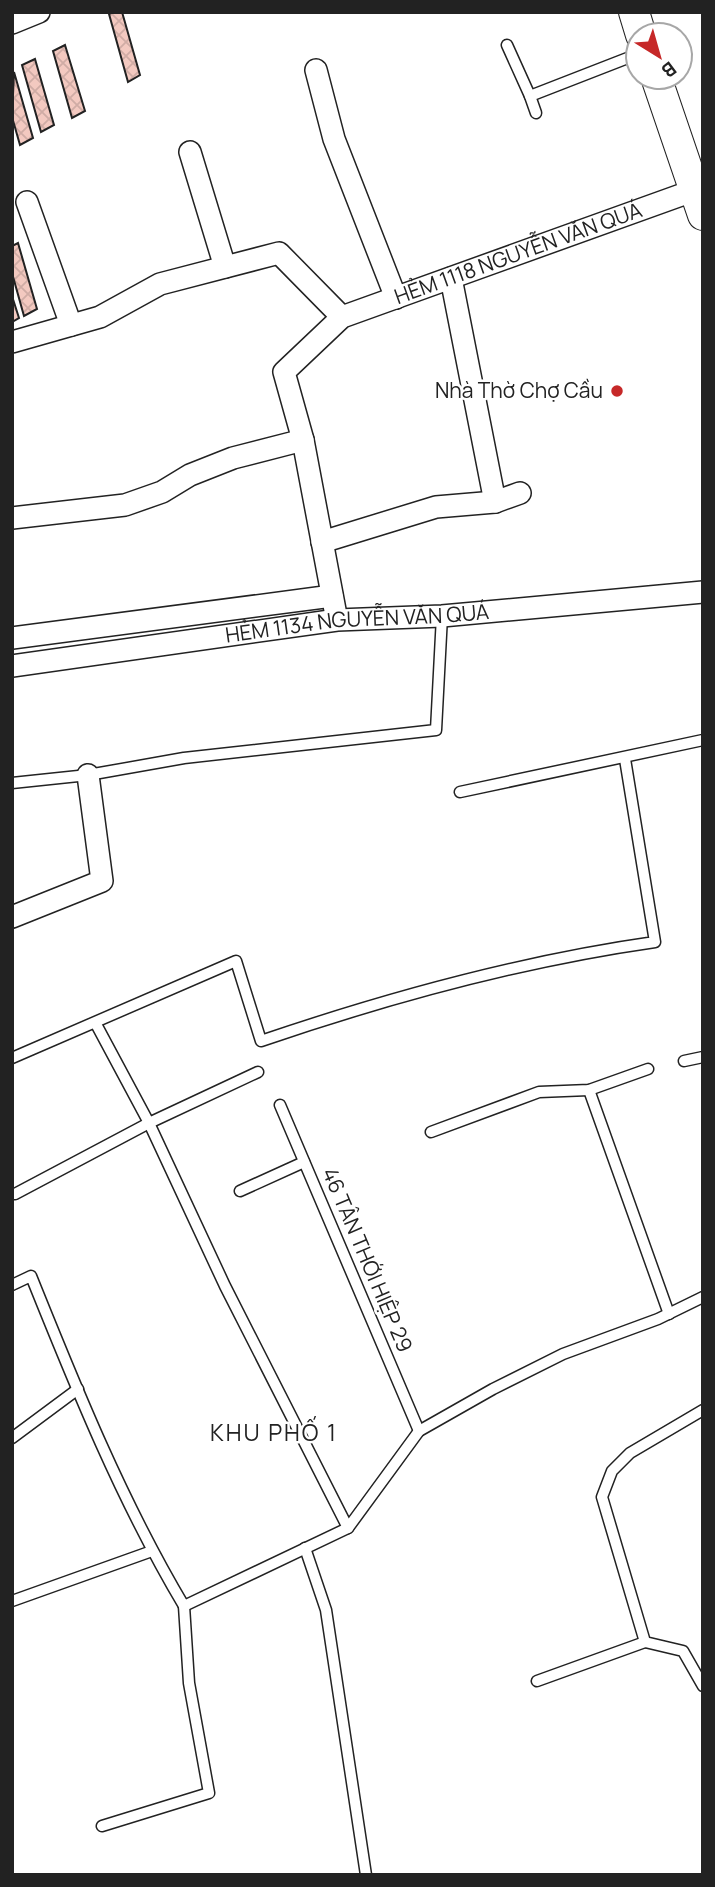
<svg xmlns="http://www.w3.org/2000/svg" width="715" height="1887" font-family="Manrope,sans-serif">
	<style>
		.building { fill: url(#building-cross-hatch); stroke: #222; stroke-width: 2 }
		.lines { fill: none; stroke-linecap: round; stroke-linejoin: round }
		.service-casing { stroke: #222; stroke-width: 13 }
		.minor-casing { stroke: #222; stroke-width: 24 }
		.secondary-casing { stroke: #222; stroke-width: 32 }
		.service { stroke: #fff; stroke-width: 10 }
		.minor { stroke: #fff; stroke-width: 21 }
		.secondary { stroke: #fff; stroke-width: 30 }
		.poi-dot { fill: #c62828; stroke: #fff; stroke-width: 2.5 }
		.labels { text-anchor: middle; stroke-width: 5; stroke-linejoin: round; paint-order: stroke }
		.street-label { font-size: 21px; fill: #222; stroke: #fff }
		.poi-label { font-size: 21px; fill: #222; stroke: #fff; text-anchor: end }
		.neighbourhood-label { font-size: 23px; letter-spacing: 2px; fill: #222; stroke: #fff }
	</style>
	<defs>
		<pattern id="building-cross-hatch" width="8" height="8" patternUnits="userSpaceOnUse" patternTransform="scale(1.75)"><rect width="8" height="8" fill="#f3c9c0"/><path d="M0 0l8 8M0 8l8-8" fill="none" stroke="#d0aca5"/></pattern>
	</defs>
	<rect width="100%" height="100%" fill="#fff"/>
	<g class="building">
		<polygon points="113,12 122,12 140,75 128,82 109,14"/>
		<polygon points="65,45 85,111 72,118 53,51"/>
		<polygon points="35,59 54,125 41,132 22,65"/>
		<polygon points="14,72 33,138 20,145 12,117"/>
		<polygon points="18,243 37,309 24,316 12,273 12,246"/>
		<polygon points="12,296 19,318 12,322"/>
	</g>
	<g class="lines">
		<defs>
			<g id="service">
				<polyline points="507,45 530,96"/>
				<polyline points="536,113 530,96 638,54"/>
				<polyline points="12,783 88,775 184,758 436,730 442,616"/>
				<polyline points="460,792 703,740"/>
				<path d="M12,1058L236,961L261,1041C390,997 521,961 655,942L625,759"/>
				<polyline points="684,1061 703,1057"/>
				<polyline points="589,1090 669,1314"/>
				<polyline points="280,1105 419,1431"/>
				<polyline points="431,1132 539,1092 589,1090 648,1069"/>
				<polyline points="240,1191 304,1162"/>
				<polyline points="15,1194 149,1123 258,1072"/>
				<path d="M12,1285L31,1276C76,1388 122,1502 184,1606L348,1528L225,1286L149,1123L96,1024"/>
				<polyline points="703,1410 630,1453 612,1471 602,1497 645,1642 683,1651 703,1686"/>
				<polyline points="12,1438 78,1389"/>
				<polyline points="348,1528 419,1431 493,1389 563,1354 658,1319 703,1297"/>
				<polyline points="305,1548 326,1610 366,1875"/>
				<polyline points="12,1601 152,1551"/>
				<polyline points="537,1681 645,1642"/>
				<polyline points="102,1826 209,1793 189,1683 184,1606"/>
			</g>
			<g id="minor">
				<polyline points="12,23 39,12"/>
				<polyline points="316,70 334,139 396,298"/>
				<polyline points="190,152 225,267"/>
				<polyline points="27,202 71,325"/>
				<polyline points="451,278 495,502"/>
				<polyline points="12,342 100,317 160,284 279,253 342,317"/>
				<polyline points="303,440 335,610"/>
				<path id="s1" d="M12,518L125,505L162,492L190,475L233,458L303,440L284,372L342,317L695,190"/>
				<polyline points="322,542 436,507 495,502 520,493"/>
				<polyline points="12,638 332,596"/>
				<path id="s2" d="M12,666L337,620L442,616L703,592"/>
				<polyline points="12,917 102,881 88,775"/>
			</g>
			<g id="secondary">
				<polyline points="634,12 641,35"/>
				<polyline points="656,77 703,215"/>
			</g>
		</defs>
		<use href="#service" class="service-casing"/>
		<use href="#minor" class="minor-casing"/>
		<use href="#secondary" class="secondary-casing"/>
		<use href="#service" class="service"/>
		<use href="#minor" class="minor"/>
		<use href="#secondary" class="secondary"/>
	</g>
	<circle class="poi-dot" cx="617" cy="391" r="7"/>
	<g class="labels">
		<g class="street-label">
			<text dy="7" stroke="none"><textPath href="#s1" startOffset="642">HẺM 1118 NGUYỄN VĂN QUÁ</textPath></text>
			<text dy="7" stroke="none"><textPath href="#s2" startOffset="348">HẺM 1134 NGUYỄN VĂN QUÁ</textPath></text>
			<text transform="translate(367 1260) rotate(67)" y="7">46 TÂN THỚI HIỆP 29</text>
		</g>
		<g class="poi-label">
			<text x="603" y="398">Nhà Thờ Chợ Cầu</text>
		</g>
		<g class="neighbourhood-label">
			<text x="274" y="1441">KHU PHỐ 1</text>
		</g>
	</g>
	<rect width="715" height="1887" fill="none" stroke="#222222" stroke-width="28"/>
	<g transform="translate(659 56) rotate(143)"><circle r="33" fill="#ffffff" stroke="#a7a7a7" stroke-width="2"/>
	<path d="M0-5L12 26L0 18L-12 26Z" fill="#c62828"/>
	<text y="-10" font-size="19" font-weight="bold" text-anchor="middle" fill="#222222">B</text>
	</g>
</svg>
